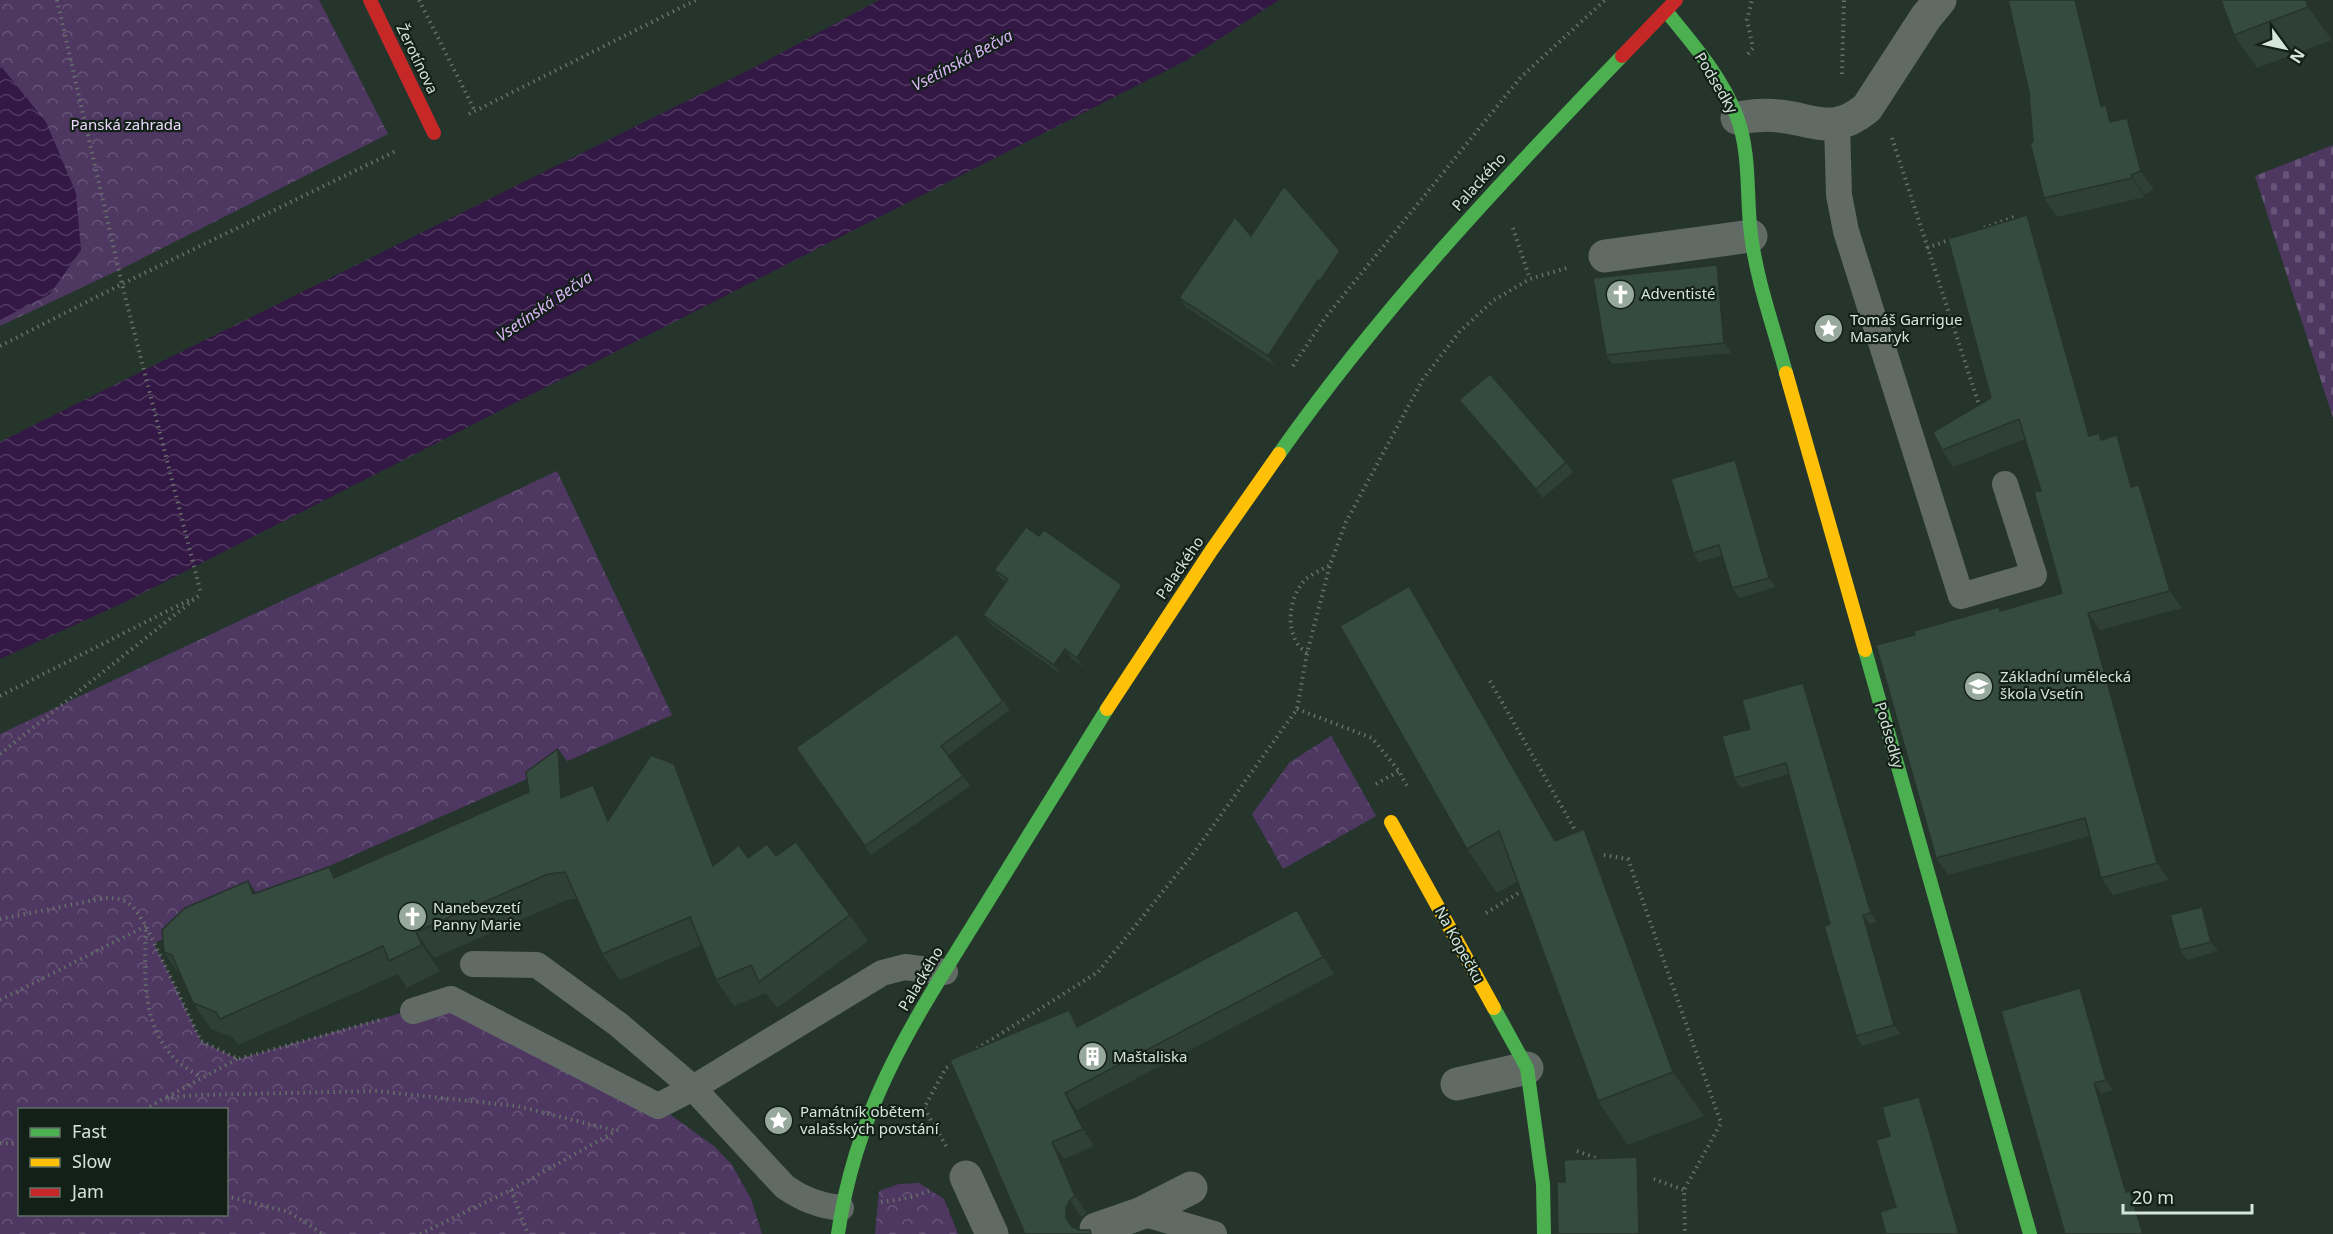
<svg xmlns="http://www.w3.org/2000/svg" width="2333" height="1234" font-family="'Noto Sans',sans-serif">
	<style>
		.cemetery { fill: url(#cemetery-stones) }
		.park { fill: url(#park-crowns); fill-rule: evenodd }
		.water { fill: url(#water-waves) }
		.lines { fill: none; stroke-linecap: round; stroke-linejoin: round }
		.path { stroke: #666f6a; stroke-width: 4; stroke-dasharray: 1.5 4.5; stroke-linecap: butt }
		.lane { stroke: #626a65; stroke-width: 26 }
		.street { stroke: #626a65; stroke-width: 33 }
		.fast { stroke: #4caf50; stroke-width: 14 }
		.slow { stroke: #ffc107; stroke-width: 14 }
		.jam { stroke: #c62828; stroke-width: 14 }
		.wall { fill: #2e4037 }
		.shaded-wall { fill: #26342d }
		.building { fill: #364b40; stroke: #26342d; stroke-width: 1.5 }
		.labels { text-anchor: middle; stroke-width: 4.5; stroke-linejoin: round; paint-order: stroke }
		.street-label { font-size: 15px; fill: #d4e6da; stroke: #132018 }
		.park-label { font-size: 15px; fill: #eddafd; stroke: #132018 }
		.poi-label { font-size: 15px; fill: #d4e6da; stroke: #132018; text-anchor: start }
		.water-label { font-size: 16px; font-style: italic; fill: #d9b4f7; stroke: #132018 }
	</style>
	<defs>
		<pattern id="cemetery-stones" width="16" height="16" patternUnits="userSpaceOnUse" patternTransform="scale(1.5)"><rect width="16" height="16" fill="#4e3862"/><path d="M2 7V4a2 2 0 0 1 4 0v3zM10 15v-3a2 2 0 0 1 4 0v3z" fill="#675578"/></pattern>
		<pattern id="park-crowns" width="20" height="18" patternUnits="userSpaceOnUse" patternTransform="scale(1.5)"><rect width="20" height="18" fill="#4e3862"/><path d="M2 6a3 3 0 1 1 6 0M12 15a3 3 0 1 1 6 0" fill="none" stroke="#675578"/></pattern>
		<pattern id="water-waves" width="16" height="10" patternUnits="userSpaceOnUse" patternTransform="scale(1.5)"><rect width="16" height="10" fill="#331745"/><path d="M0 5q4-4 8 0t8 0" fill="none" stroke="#50395f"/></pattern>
	</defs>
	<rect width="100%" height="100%" fill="#25352c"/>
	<polygon class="cemetery" points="2333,145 2333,418 2255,176"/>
	<g class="park">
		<polygon points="0,0 319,0 388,134 119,270 0,326"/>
		<path d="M557,471L672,715L154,943L201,1041L238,1059L451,999L658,1106L714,1146L732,1165L751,1199L762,1234H0V734ZM20,1110H226V1214H20Z"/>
		<polygon points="1331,736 1376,816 1283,869 1252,814 1290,762"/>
		<polygon points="919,1183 944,1199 958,1234 875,1234 879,1191 899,1184"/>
	</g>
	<g class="water">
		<polygon points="879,0 1279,0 1187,60 125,602 0,659 0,442 755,67"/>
		<polygon points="0,65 46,122 76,193 81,250 50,294 0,320"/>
	</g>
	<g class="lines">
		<g class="path">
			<polyline points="57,0 122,284 201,594"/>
			<polyline points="419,0 475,111"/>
			<polyline points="1748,54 1753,48 1747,20 1752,0"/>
			<polyline points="1842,74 1844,0"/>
			<polyline points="469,114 696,0"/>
			<polyline points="1892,138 1980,408"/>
			<polyline points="1513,228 1530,279"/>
			<polyline points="1984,228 2017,216"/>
			<polyline points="1927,248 1951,239"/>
			<polyline points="0,346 122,284 398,150"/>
			<polyline points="1293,366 1325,318 1521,77 1605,0"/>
			<path d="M1307,653C1284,638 1287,599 1305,580C1311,574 1322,570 1330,565"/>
			<polyline points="1490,681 1579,837"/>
			<polyline points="0,696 193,598"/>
			<polyline points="1297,709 1372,738 1399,771 1407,786"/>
			<polyline points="0,754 201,594"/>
			<polyline points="1376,784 1399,771"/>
			<polyline points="1598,854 1628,859 1721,1123 1684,1190 1685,1234"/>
			<polyline points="1486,913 1525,889"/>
			<path d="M0,919L105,898C130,898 133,906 146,926L201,1041L238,1059L380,1020"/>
			<path d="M0,1000L146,926C145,972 140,1023 175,1059C182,1066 193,1072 201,1078"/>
			<polyline points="972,1052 1098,972 1190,858 1297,709 1307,653 1330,565 1346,522 1423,379 1460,331 1494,300 1530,279 1570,267"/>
			<polyline points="167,1097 237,1059"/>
			<polyline points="145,1110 164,1098 197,1095 376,1091 517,1106 617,1131"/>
			<polyline points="0,1143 20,1144"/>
			<polyline points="946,1146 924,1108 946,1068 956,1062"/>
			<polyline points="1577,1151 1601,1160"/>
			<polyline points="1648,1177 1684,1190"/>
			<polyline points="511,1190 528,1234"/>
			<polyline points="226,1196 289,1212 323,1234"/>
			<polyline points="881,1202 909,1198 929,1191"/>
			<polyline points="420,1234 511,1190 618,1130"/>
		</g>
		<g class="lane">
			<polyline points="1837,125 1839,195 1846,231 1961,596 2034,575 2005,484"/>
			<path d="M473,964L537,965L619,1025L693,1088L785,1187C802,1199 820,1206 841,1208"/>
			<polyline points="413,1011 451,999 658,1106 693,1088 882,973 905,967 945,972"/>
			<polyline points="1142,1213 1214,1234"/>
		</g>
		<g class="street">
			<path d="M1737,118C1751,116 1765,114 1779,116C1816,120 1833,136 1867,108L1926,17L1940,0"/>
			<polyline points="1605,256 1751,236"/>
			<polyline points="1457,1084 1527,1068"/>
			<polyline points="966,1177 992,1234"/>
			<polyline points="1096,1229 1142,1213 1191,1188"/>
		</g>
		<g class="fast">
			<path d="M1666,11C1693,44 1722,77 1737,117C1751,155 1746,196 1751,235C1757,282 1774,328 1786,373"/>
			<path d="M1279,454C1381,309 1500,183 1622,56"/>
			<polyline points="1865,650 2030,1234"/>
			<polyline points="1494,1008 1527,1068 1543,1184 1544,1234"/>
			<path d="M838,1234C856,1107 914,1020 980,914C1023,845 1065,777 1107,709"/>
		</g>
		<g class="slow">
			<polyline points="1786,373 1865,650"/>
			<polyline points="1107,709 1211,551 1279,454"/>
			<polyline points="1391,822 1494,1008"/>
		</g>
		<g class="jam">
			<polyline points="370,0 434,133"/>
			<polyline points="1622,56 1676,0"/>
		</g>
	</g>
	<g class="wall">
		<polygon points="2008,0 2084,0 2111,113 2116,121 2140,137 2154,190 2144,194 2145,197 2057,217 2044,198 2033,142 2029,92"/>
		<polygon points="2317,0 2332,40 2257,68 2234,35"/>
		<polygon points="2039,232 2095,434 2099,433 2103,439 2117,435 2129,452 2138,485 2150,502 2182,608 2100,630 2169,880 2113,895 2101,878 2090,836 1948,875 1936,858 1915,635 1999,607 2001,610 2062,593 2041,491 2025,439 1953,467 1942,450 1991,398"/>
		<polygon points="1251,236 1340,251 1346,261 1326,290 1325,289 1275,366 1186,307 1179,298"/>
		<polygon points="1724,274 1731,353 1612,364 1606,355"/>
		<polygon points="1459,400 1566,462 1573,472 1543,498 1466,409"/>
		<polygon points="1735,460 1741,470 1776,587 1739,598 1732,588 1722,556 1699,562 1693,553"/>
		<polygon points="994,570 1129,595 1084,667 1072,659 1061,674 990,624 983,615 1006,582 1001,579"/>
		<polygon points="1440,630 1559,839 1584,829 1615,873 1704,1116 1628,1145 1598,1101 1517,882 1497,893 1467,849"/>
		<polygon points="957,634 1010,710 948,755 970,786 871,855 796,748"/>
		<polygon points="1809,692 1877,922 1870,924 1901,1034 1862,1046 1856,1036 1830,924 1789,774 1741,788 1734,778 1750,729"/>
		<polygon points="558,749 577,775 578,791 593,785 613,813 674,764 692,790 719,861 748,858 776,856 850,915 868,941 777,1008 766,993 734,1006 716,980 702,945 620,980 602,954 577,899 566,900 434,958 440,971 407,988 398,974 238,1045 232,1037 211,1029 193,1003 180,975 164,952 248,881 256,893 329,867 336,877 529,792"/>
		<polygon points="2209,917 2218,951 2187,960 2180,950"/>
		<polygon points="1309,927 1334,974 1077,1110 1094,1146 1064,1159 1087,1213 1081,1217 1078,1225 1025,1234 1069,1010 1080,1025"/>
		<polygon points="2087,998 2113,1090 2101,1093 2130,1191 2137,1200 2147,1234 2065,1234"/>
	</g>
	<g class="shaded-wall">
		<polygon points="2075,0 2084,0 2111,113 2119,124 2110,122 2101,106"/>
		<polygon points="2306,0 2317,0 2332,40 2308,7"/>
		<polygon points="2127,118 2140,137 2154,190 2141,171"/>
		<polygon points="2131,175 2144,194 2145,197 2132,178"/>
		<polygon points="2027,215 2039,232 2100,452 2089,436"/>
		<polygon points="1340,251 1346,261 1326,290 1320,281"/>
		<polygon points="1717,265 1724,274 1731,353 1724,343"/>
		<polygon points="1318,280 1325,289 1275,366 1268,356"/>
		<polygon points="2117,435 2129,452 2143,504 2131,487"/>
		<polygon points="1735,460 1741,470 1776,587 1769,578"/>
		<polygon points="2139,485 2150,502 2182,608 2170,591"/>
		<polygon points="1122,585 1129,595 1084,667 1077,658"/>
		<polygon points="1409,586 1440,630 1585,885 1555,841"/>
		<polygon points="2088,613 2100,630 2169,880 2157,863"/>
		<polygon points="1065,649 1072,659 1061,674 1054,665"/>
		<polygon points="1803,683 1809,692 1877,922 1871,913"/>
		<polygon points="558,749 577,775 580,824 561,798"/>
		<polygon points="674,764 692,790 731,892 713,866"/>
		<polygon points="593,785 612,811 626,847 608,821"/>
		<polygon points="1584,829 1615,873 1704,1116 1673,1072"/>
		<polygon points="248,881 266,907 253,894"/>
		<polygon points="2202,907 2209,917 2218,951 2211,942"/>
		<polygon points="1297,910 1309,927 1334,974 1323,957"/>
		<polygon points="1863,915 1870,924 1901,1034 1894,1025"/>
		<polygon points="416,932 434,958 440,971 422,945"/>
		<polygon points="2080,988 2087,998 2113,1090 2106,1080"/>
		<polygon points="1069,1010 1081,1027 1077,1027"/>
		<polygon points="2094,1083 2101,1093 2133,1201 2126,1192"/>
		<polygon points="1065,1093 1077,1110 1094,1146 1083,1129"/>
		<polygon points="1919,1097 1926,1107 1963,1234 1959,1234"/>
		<polygon points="1052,1142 1064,1159 1087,1213 1075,1196"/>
		<polygon points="1637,1157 1668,1201 1669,1234 1639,1234"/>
		<polygon points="2130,1191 2137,1200 2147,1234 2143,1234"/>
		<polygon points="1070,1200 1081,1217 1078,1225 1078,1234 1066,1218 1066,1208"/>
	</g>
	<g class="building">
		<polygon points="2008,0 2075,0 2101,106 2106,105 2110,122 2127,118 2141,171 2131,175 2132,178 2044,198 2030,143 2033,142 2029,92"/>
		<polygon points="2221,0 2306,0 2308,7 2234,35"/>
		<polygon points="1284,186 1340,251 1320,281 1318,280 1268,356 1179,298 1235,217 1251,236"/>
		<polygon points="2027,215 2089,436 2099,433 2101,440 2117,435 2131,487 2139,485 2170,591 2088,613 2157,863 2101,878 2085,818 1936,858 1876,645 1915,635 1914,631 1999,607 2000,611 2062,593 2034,492 2041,491 2019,419 1942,450 1933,432 1991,398 1948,239"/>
		<polygon points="1717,265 1724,343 1606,355 1593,278"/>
		<polygon points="1490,374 1566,462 1536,489 1459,400"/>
		<polygon points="1735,460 1769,578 1732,588 1719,545 1693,553 1671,479"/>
		<polygon points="1026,527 1039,536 1044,530 1122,585 1077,658 1065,649 1054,665 983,615 1008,579 994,570"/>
		<polygon points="1409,586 1555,841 1584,829 1673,1072 1598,1101 1499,831 1467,849 1340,626"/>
		<polygon points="957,634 1003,701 941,746 963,776 865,846 796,748"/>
		<polygon points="1803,683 1871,913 1863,915 1894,1025 1856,1036 1824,926 1830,924 1786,763 1734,778 1722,736 1750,729 1742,700"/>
		<polygon points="558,749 561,798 593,785 608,821 651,755 674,764 713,866 739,845 748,858 767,844 776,856 796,842 850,915 759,982 751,965 716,980 690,917 602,954 565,872 548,874 416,932 422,945 389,961 383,946 220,1019 216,1012 193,1003 172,955 164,952 162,930 185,908 248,881 253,894 329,867 334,878 529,792 526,772"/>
		<polygon points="2202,907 2211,942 2180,950 2170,915"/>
		<polygon points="1297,910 1323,957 1065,1093 1083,1129 1052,1142 1075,1196 1070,1200 1066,1208 1066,1218 1072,1227 1080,1230 1090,1230 1091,1234 1025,1234 950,1060 1069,1010 1077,1027"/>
		<polygon points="2080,988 2106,1080 2094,1083 2126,1192 2130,1191 2143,1234 2065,1234 2001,1011"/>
		<polygon points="1919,1097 1959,1234 1886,1234 1880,1212 1896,1207 1876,1140 1890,1136 1882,1107"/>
		<polygon points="1637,1157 1639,1234 1558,1234 1557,1182 1565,1182 1564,1160"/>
	</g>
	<defs>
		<symbol id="church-disc" viewBox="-11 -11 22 22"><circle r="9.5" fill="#97a89d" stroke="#132018"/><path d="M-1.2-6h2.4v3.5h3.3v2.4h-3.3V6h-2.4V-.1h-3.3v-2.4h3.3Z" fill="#fff"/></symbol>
		<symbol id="sight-disc" viewBox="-11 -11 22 22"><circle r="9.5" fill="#97a89d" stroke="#132018"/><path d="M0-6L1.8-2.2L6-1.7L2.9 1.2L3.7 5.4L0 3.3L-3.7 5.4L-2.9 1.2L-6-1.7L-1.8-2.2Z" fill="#fff"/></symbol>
		<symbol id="school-disc" viewBox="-11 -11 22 22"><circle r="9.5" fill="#97a89d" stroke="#132018"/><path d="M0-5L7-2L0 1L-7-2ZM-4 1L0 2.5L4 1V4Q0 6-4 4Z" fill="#fff"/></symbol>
		<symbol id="building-disc" viewBox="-11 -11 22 22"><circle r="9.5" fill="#97a89d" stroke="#132018"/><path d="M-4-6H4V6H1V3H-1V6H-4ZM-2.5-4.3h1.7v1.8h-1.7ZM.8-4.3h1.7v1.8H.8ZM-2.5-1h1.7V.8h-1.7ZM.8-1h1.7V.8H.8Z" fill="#fff"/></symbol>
	</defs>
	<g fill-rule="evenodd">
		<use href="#church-disc" x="1604" y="278" width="33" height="33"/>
		<use href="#sight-disc" x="1812" y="312" width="33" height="33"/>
		<use href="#school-disc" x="1962" y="670" width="33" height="33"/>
		<use href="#church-disc" x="396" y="900" width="33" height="33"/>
		<use href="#building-disc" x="1076" y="1040" width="33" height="33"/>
		<use href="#sight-disc" x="762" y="1104" width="33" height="33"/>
	</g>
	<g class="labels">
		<g class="street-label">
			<text transform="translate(417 59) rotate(64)" y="5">Žerotínova</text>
			<text transform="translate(1716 83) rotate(59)" y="5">Podsedky</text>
			<text transform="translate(1479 182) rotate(-48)" y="5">Palackého</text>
			<text transform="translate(1180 568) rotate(-56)" y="5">Palackého</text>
			<text transform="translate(1889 735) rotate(74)" y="5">Podsedky</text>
			<text transform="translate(1459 945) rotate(61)" y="5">Na Kopečku</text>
			<text transform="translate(921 979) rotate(-59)" y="5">Palackého</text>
		</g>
		<g class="park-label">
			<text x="126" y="130">Panská zahrada</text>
		</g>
		<g class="poi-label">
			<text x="1641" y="299">Adventisté</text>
			<text x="1850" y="325">Tomáš Garrigue<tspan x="1850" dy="17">Masaryk</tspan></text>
			<text x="2000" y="682">Základní umělecká<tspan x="2000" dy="17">škola Vsetín</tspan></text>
			<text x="433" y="913">Nanebevzetí<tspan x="433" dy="17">Panny Marie</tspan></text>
			<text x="1113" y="1062">Maštaliska</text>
			<text x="800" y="1117">Památník obětem<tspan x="800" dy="17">valašských povstání</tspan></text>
		</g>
		<g class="water-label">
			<text transform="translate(962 60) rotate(-28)" y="6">Vsetínská Bečva</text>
			<text transform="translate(544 306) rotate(-34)" y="6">Vsetínská Bečva</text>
		</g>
	</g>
	<rect x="18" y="1108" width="210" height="108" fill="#132018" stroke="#606f66" stroke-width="1.5"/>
	<rect x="30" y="1128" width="30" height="9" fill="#4caf50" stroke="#606f66" stroke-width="1.5"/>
	<text x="72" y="1138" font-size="18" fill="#d4e6da">Fast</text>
	<rect x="30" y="1158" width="30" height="9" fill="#ffc107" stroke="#606f66" stroke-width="1.5"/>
	<text x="72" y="1168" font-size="18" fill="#d4e6da">Slow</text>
	<rect x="30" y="1188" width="30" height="9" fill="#c62828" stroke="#606f66" stroke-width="1.5"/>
	<text x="72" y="1198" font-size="18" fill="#d4e6da">Jam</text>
	<g transform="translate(2285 48) rotate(123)" stroke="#132018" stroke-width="4.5" paint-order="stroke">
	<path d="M0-4.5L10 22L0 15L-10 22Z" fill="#d4e6da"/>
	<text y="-9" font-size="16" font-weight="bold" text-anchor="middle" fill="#d4e6da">N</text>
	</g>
	<path d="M2123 1204v9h129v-9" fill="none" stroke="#d4e6da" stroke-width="3"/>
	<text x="2132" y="1204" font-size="18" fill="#d4e6da" stroke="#132018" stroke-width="4.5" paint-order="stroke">20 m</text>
</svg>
